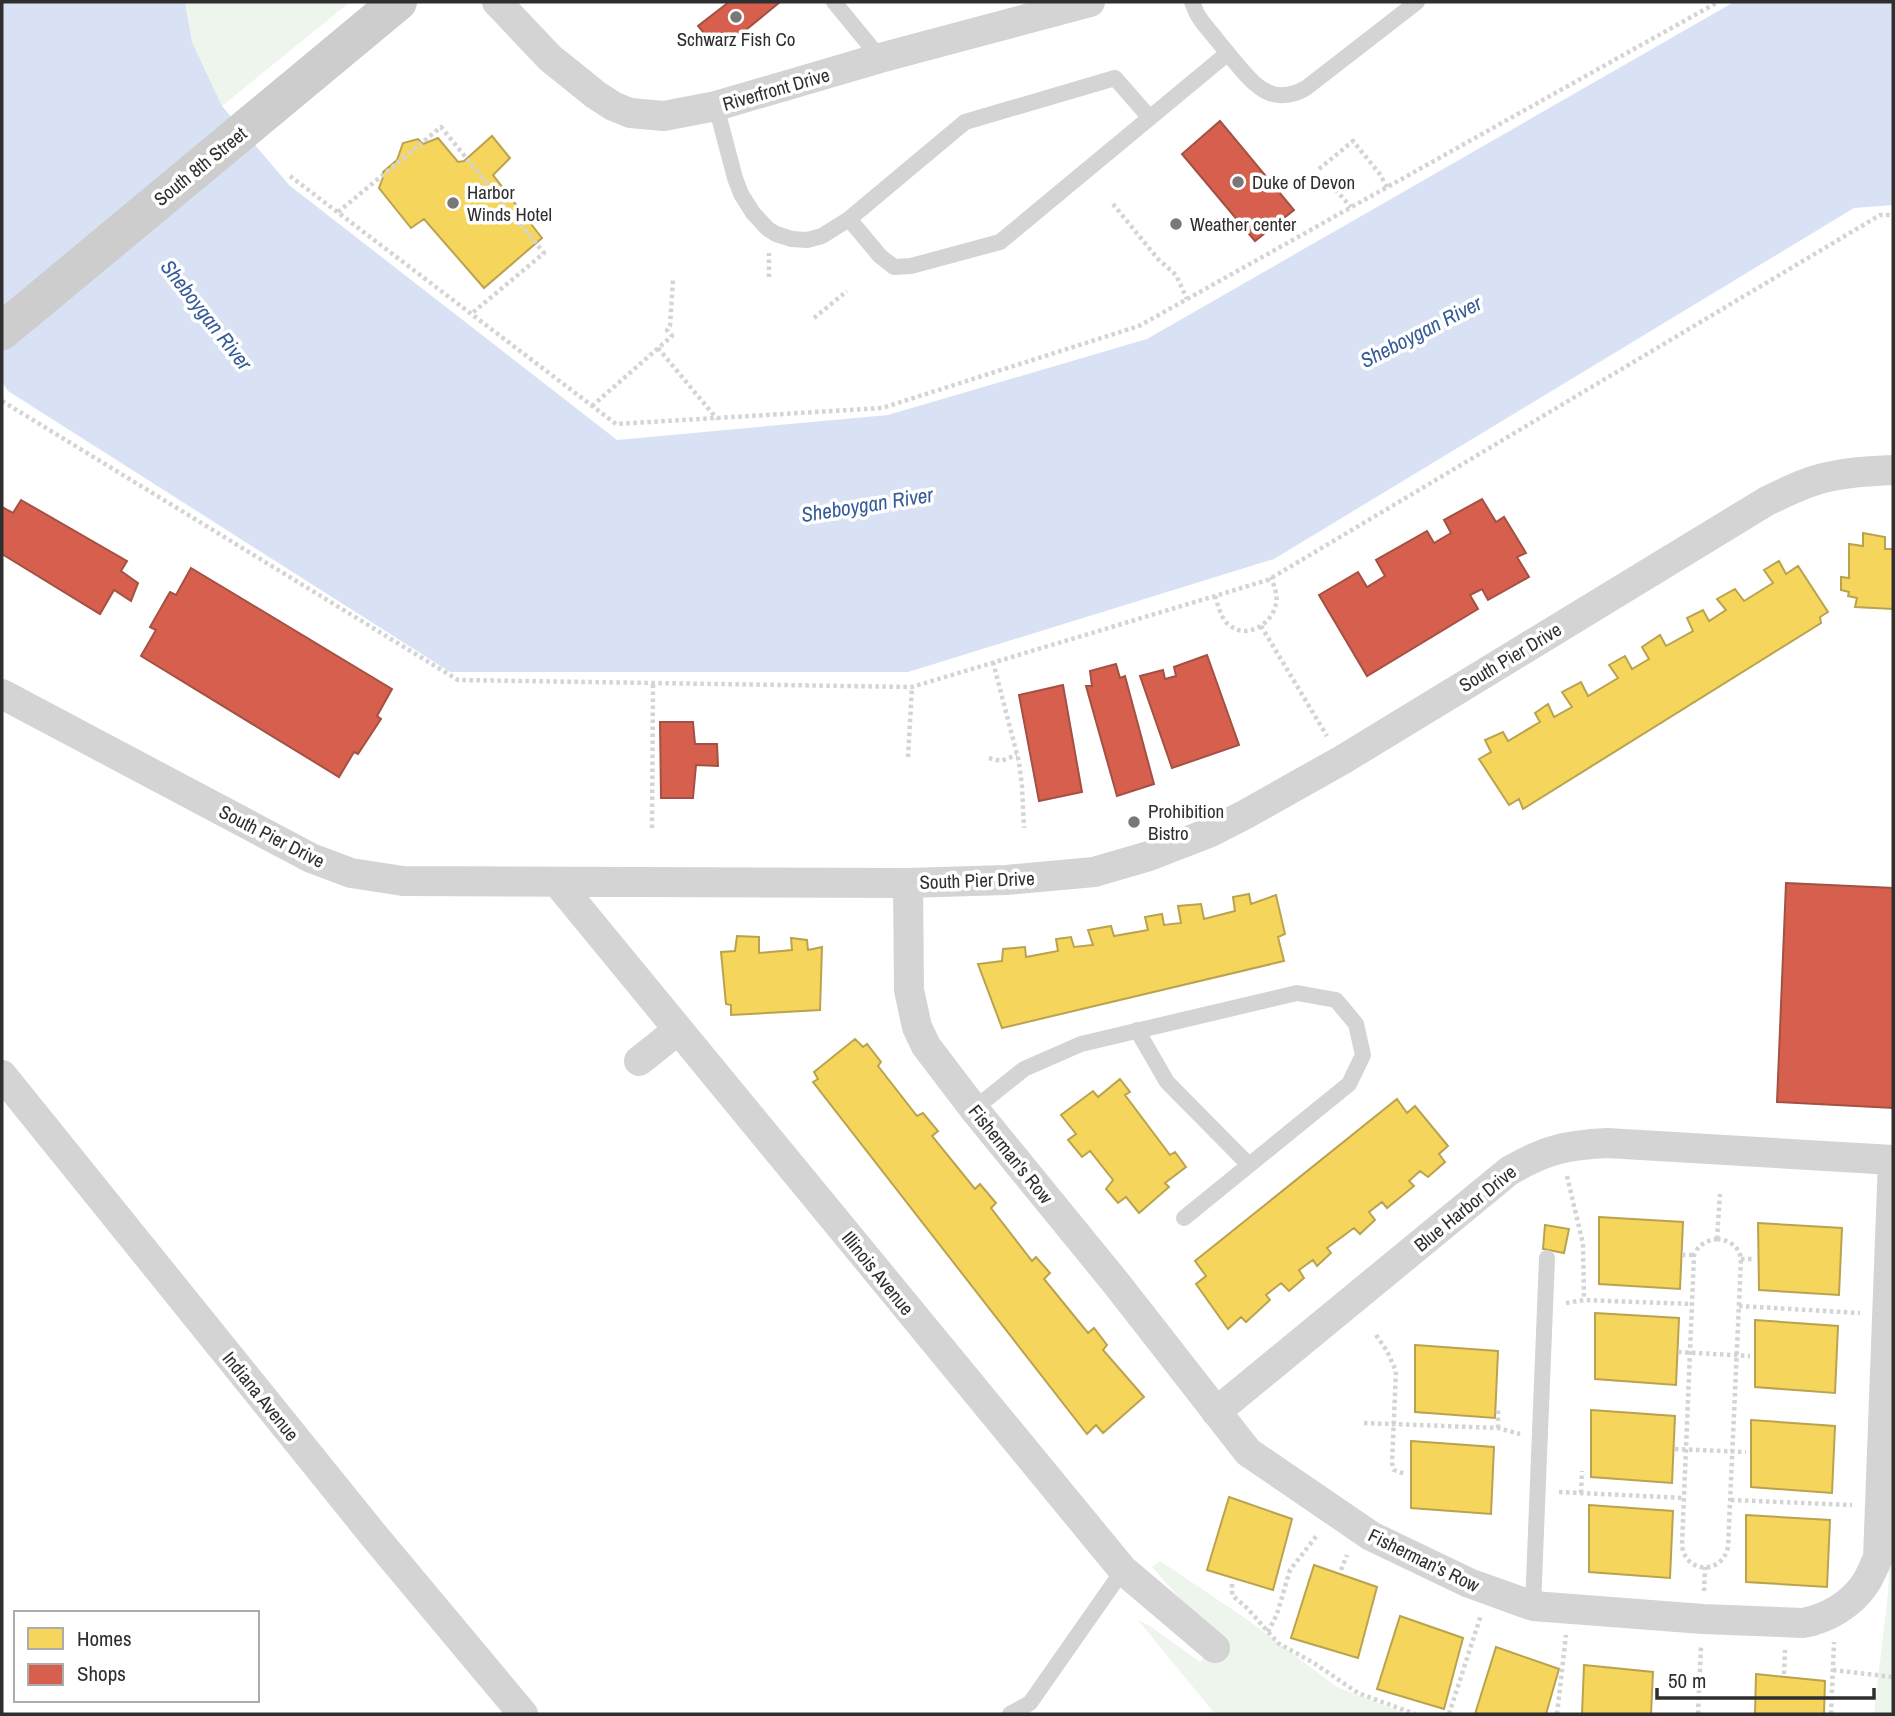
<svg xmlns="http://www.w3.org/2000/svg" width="1895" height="1716" viewBox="0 0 1895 1716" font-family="'Archivo Narrow',sans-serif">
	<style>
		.green { fill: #eef5ec }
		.water { fill: #d8e2f4 }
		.homes { fill: #f6d55c; stroke: #baa34e; stroke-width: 2 }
		.shops { fill: #d6604d; stroke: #a45144; stroke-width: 2 }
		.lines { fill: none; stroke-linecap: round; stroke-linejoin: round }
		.path { stroke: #d4d4d4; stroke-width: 4.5; stroke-dasharray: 3.5 3.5; stroke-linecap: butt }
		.lane { stroke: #d4d4d4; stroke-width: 16 }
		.street { stroke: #d4d4d4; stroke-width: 30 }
		.secondary { stroke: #cdcdcd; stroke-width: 38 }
		.poi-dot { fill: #787878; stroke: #fff; stroke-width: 2.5 }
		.labels { text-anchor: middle; stroke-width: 7; stroke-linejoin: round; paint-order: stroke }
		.poi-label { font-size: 19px; fill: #2f2f2f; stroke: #fff; text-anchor: start }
		.street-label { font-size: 19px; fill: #2f2f2f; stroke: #fff }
		.water-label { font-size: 21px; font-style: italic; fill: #365c98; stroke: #fff }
	</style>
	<rect width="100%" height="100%" fill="#fff"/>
	<path class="green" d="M185 2H350L222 106 192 42Z
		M1893 1484V1714H1874L1888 1593Z
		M1160 1561 1245 1618 1337 1687 1407 1714H1215L1138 1620 1150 1626 1200 1662 1220 1638 1189 1609 1152 1567Z"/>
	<path class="water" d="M2 2H185L192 42 222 106 289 185 617 440 888 415 1147 339 1734 2H1893V205L1854 208 1274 559 908 672H450L8 391 2 382Z"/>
	<path class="homes" d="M492 136 510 158 493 175 542 238 484 288 424 219 411 228 379 188 383 177V172L397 160 403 143 418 139 423 144 438 138 458 162 464 161Z
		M1863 533 1885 537V549H1893V609L1855 607 1857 598 1848 596 1849 592 1841 590V577L1849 578V544L1863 546Z
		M1779 561 1786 574 1798 566 1828 612 1820 617 1821 623 1523 809 1519 799 1509 805 1479 759 1491 752 1485 740 1503 732 1508 741 1540 722 1535 713 1548 704 1554 717 1572 707 1562 692 1581 682 1588 696 1618 678 1609 665 1625 656 1632 669 1649 659 1642 647 1660 635 1666 646 1693 631 1687 618 1703 610 1709 621 1726 610 1717 599 1735 589 1744 601 1773 583 1764 570Z
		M1249 894 1251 904 1276 895 1285 934 1278 937 1284 961 1002 1028 978 964 1002 961 1003 949 1025 947 1026 957 1058 951 1056 939 1071 937 1074 947 1093 945 1088 930 1111 926 1114 936 1148 930 1145 917 1162 914 1164 925 1181 923 1178 906 1201 904 1204 919 1235 911 1233 897Z
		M737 936 759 937V953L792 950 791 938 807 940 808 950 822 947 820 1010 731 1015V1005L726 1004 721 952 735 951Z
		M855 1039 863 1047 867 1044 881 1062 878 1066 917 1116 923 1113 938 1131 932 1136 975 1189 980 1184 996 1203 991 1208 1032 1261 1036 1257 1050 1273 1044 1279 1088 1333 1094 1328 1107 1345 1103 1350 1144 1397 1103 1433 1096 1425 1087 1434 813 1082 818 1079 814 1072Z
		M1120 1079 1130 1092 1125 1095 1170 1155 1175 1152 1186 1167 1165 1183 1169 1187 1139 1213 1126 1197 1118 1203 1106 1189 1113 1180 1090 1151 1082 1157 1068 1140 1076 1134 1061 1115 1093 1091 1098 1097Z
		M1397 1099 1407 1113 1415 1106 1448 1146 1439 1154 1445 1162 1428 1177 1420 1171 1409 1181 1414 1186 1387 1208 1382 1202 1369 1212 1375 1220 1360 1234 1354 1228 1327 1248 1331 1253 1317 1266 1313 1260 1299 1270 1304 1278 1289 1291 1281 1283 1266 1295 1270 1300 1246 1322 1241 1317 1228 1329 1196 1284 1206 1276 1195 1261Z
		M1599 1217 1683 1222 1680 1289 1599 1284Z
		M1758 1223 1842 1228 1839 1295 1759 1290Z
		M1545 1225 1569 1229 1564 1253 1543 1249Z
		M1595 1313 1679 1318 1676 1385 1595 1379Z
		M1755 1320 1838 1326 1835 1393 1755 1387Z
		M1415 1345 1498 1351 1495 1418 1415 1412Z
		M1591 1410 1675 1416 1672 1483 1591 1477Z
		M1751 1420 1835 1426 1832 1493 1751 1487Z
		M1411 1441 1494 1447 1491 1514 1411 1508Z
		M1229 1497 1292 1519 1273 1590 1207 1570Z
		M1589 1505 1673 1511 1670 1578 1589 1572Z
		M1746 1515 1830 1520 1827 1587 1746 1582Z
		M1314 1565 1377 1587 1358 1658 1291 1638Z
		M1400 1616 1463 1638 1444 1709 1377 1689Z
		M1496 1647 1559 1669 1546 1714H1475Z
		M1584 1665 1653 1672 1651 1714H1582Z
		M1756 1674 1825 1681 1824 1714H1755Z"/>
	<path class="shops" d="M729 2H780L725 47 714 45 698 26Z
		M1220 121 1294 210 1255 241 1182 154Z
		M1482 499 1496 522 1504 517 1526 553 1517 557 1529 577 1488 600 1482 589 1470 595 1478 609 1367 676 1319 595 1358 572 1367 587 1385 576 1376 560 1427 531 1434 543 1451 533 1444 520Z
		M21 500 127 561 121 571 138 583 131 601 114 590 100 614 2 554V507L13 513Z
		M191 568 392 689 377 716 381 719 358 754 354 752 339 777 141 656 156 630 150 627 170 592 176 595Z
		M1207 655 1239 745 1172 768 1140 676 1163 670 1165 679 1176 676 1174 667Z
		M1116 664 1120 678 1125 676 1154 784 1117 796 1086 686H1092L1090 671Z
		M1063 685 1082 792 1039 801 1019 695Z
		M660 722H693L695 744H717L718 766 696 765 693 798H661Z
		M1786 883 1893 888V1108L1777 1102Z"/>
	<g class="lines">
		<path class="path" d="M1319 169 1353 141 1379 173 1387 187
			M290 176 616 424 882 408 1139 326 1718 2
			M1326 179 1351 207
			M1113 204 1158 259 1176 275 1187 299
			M338 212 441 127 544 253 471 314
			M769 277V253
			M814 318 847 291
			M658 348 717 419
			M2 401 458 680 912 687 1268 580 1880 215H1893
			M592 406 672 336 667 330 670 326 673 280
			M1215 596C1218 605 1221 619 1229 625 1247 640 1272 624 1276 604 1278 595 1274 586 1271 577
			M1261 626 1327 736
			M993 662 1019 762 1022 786 1024 828
			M908 757 912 687
			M989 758 1001 761 1017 755
			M652 828 653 683
			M1567 1176 1583 1244 1584 1300
			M1717 1239C1729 1240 1739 1246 1741 1259L1728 1547C1722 1575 1685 1574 1682 1545L1694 1255C1698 1245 1707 1240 1717 1239Z
			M1717 1239 1720 1194
			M1682 1255H1694
			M1741 1259H1754
			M1566 1303 1584 1300 1692 1304
			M1739 1306 1860 1313
			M1376 1335 1387 1351 1396 1371 1392 1463 1394 1470 1405 1474
			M1678 1352 1750 1356
			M1364 1423 1498 1428 1520 1434
			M1498 1428V1409
			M1675 1449 1746 1452
			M1559 1492 1684 1498
			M1581 1493 1582 1471
			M1731 1500 1852 1505
			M1341 1570 1347 1555
			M1232 1584V1595L1247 1608 1278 1643 1314 1663 1358 1693 1415 1714
			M1704 1591 1705 1567
			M1268 1632 1277 1614 1290 1570 1318 1534
			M1833 1670 1893 1677
			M1784 1674 1785 1650
			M1449 1714 1481 1615
			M1557 1714 1566 1635
			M1698 1714 1701 1646
			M1831 1714 1834 1642"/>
		<path class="lane" d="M834 2 880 58
			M1192 2 1197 14 1203 23C1214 36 1224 49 1235 62 1255 86 1273 107 1306 88L1417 2
			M716 106 735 178 741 194 753 213 768 229 776 234 792 239 807 240 822 236 849 219 965 122 1115 78 1150 118
			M849 219 880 256 894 267 911 266 1000 242 1228 53
			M1137 1030 1167 1082 1249 1165
			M974 1109 1024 1069 1081 1044 1297 993 1336 1000 1356 1024 1363 1055 1349 1084 1184 1218
			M1533 1606 1547 1258
			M1010 1714 1030 1703 1123 1570"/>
		<path class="street" d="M497 2 550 58 596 95 613 106 630 113 664 116 716 106 880 58 1090 2
			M2 694 311 858 351 873 403 881 908 883 1006 880 1094 872 1149 856 1211 832 1246 814 1342 760 1767 501C1786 492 1807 481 1828 477 1849 472 1871 471 1893 470
			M557 882 1123 1570 1215 1648
			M908 883 909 990 917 1027 926 1046 974 1109 1116 1283 1248 1452 1371 1536 1469 1583 1533 1606 1703 1619 1803 1623C1826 1619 1851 1605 1865 1584 1870 1577 1874 1566 1878 1558L1893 1160
			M639 1061 678 1030
			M2 1075 375 1537 523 1714
			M1216 1412 1509 1171C1545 1150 1566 1145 1607 1143L1893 1160"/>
		<path class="secondary" d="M2 331 398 2"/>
	</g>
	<g class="poi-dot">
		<circle cx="736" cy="17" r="7"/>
		<circle cx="1238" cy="182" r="7"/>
		<circle cx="453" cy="203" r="7"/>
		<circle cx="1176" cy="224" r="7"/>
		<circle cx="1134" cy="822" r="7"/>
	</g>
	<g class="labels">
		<g class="poi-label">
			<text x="736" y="46" text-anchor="middle">Schwarz Fish Co</text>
			<text x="1252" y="189">Duke of Devon</text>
			<text x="467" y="199">Harbor<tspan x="467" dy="22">Winds Hotel</tspan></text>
			<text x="1190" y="231">Weather center</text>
			<text x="1148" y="818">Prohibition<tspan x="1148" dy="22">Bistro</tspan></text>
		</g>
		<g class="street-label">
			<text transform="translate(776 89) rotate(-16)" y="7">Riverfront Drive</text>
			<text transform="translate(200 166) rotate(-39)" y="7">South 8th Street</text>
			<text transform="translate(1510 657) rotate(-31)" y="7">South Pier Drive</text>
			<text transform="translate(272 836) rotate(27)" y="7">South Pier Drive</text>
			<text transform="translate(977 880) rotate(-2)" y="7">South Pier Drive</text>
			<text transform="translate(1011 1154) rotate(51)" y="7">Fisherman's Row</text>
			<text transform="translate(1465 1208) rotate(-39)" y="7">Blue Harbor Drive</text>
			<text transform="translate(878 1273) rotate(51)" y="7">Illinois Avenue</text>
			<text transform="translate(261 1396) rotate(51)" y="7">Indiana Avenue</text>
			<text transform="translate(1424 1560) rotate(26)" y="7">Fisherman's Row</text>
		</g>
		<g class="water-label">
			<text transform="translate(206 315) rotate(52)" y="7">Sheboygan River</text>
			<text transform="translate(1421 332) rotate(-27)" y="7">Sheboygan River</text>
			<text transform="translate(867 505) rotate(-9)" y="7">Sheboygan River</text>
		</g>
	</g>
	<rect width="1895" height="1716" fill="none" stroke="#2f2f2f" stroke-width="7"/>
	<rect x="14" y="1611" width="245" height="91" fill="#ffffff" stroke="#acacac" stroke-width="2"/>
	<rect x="28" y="1628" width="35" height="21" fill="#f6d55c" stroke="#acacac" stroke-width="2"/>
	<text x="77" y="1646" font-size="21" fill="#2f2f2f">Homes</text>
	<rect x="28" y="1664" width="35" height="21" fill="#d6604d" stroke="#acacac" stroke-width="2"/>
	<text x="77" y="1681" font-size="21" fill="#2f2f2f">Shops</text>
	<path d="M1657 1688v10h217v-10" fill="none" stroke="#2f2f2f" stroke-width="3.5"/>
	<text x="1668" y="1688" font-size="21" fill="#2f2f2f" stroke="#ffffff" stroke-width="5" paint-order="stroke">50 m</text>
</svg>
